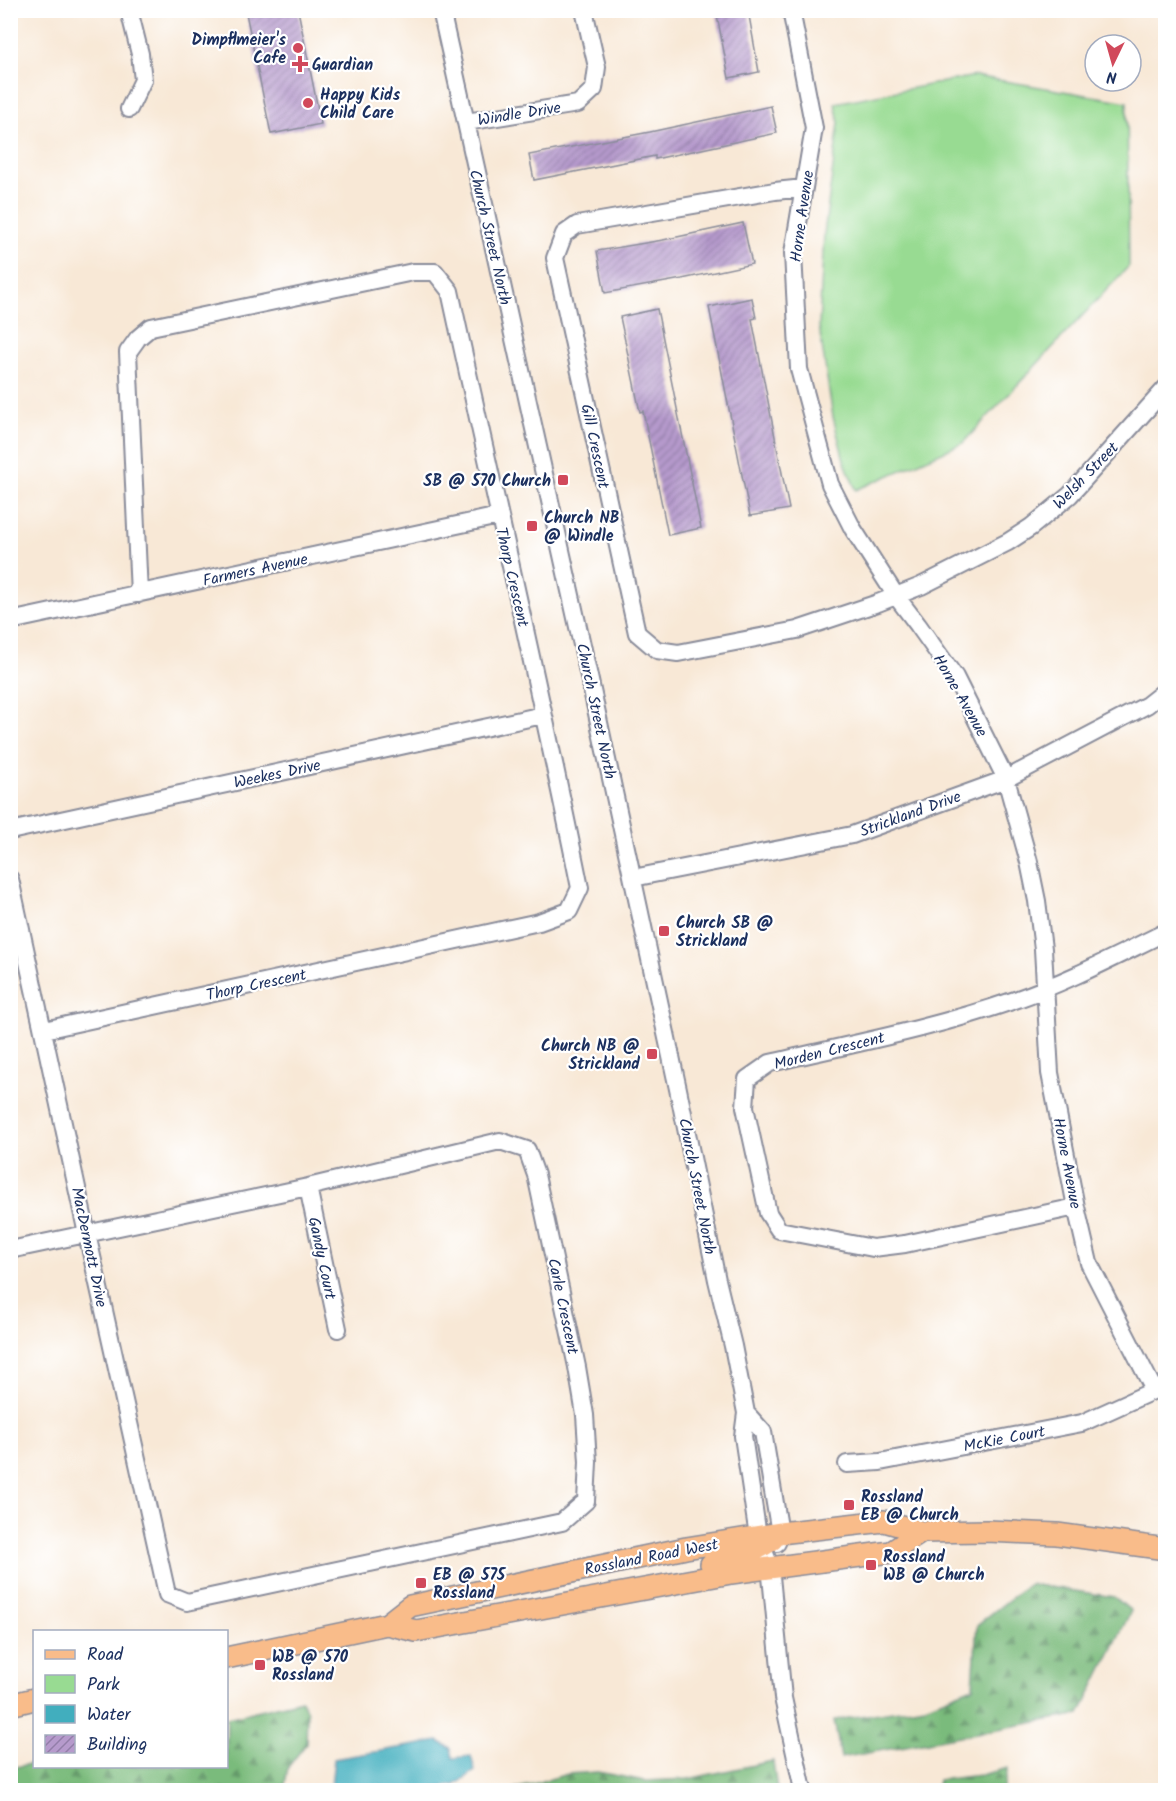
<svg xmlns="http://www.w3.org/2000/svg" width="1176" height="1801" viewBox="0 0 1176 1801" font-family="Kalam,sans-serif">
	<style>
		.forest { fill: url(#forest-firs); stroke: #4a756d; stroke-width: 1.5 }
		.park { fill: #98db92; stroke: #5a8578; stroke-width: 1.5 }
		.water { fill: #41aebe; stroke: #2e6e8e; stroke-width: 1.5 }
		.building { fill: url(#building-hatch) }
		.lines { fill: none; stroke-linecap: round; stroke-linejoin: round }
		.minor-casing { stroke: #8a8c9a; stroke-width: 20 }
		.major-casing { stroke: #8a8c9a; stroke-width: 24 }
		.minor { stroke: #fff; stroke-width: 16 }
		.major { stroke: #f9bc8a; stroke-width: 21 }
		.poi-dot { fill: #d1495b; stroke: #fff; stroke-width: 2 }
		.labels { text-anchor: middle; stroke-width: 4.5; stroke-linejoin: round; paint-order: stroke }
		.poi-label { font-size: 16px; font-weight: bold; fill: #1b2f5e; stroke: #fff; text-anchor: start }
		.street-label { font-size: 16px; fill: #1b2f5e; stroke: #fff }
	</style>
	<defs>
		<pattern id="forest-firs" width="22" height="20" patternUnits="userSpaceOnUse" patternTransform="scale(1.5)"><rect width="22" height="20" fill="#7abb7c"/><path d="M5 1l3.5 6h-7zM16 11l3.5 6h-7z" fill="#639869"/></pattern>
		<pattern id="building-hatch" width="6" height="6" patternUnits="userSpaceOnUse" patternTransform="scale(1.5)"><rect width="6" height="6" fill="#b69acc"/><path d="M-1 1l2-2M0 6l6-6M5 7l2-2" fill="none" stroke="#937ea9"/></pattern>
	</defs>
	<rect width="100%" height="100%" fill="#fff"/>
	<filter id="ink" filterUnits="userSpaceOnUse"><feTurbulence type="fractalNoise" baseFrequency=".0167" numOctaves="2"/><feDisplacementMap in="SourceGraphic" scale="12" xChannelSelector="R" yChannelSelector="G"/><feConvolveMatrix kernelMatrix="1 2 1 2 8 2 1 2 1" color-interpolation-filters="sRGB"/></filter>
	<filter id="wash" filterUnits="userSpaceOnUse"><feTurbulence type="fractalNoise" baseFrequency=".008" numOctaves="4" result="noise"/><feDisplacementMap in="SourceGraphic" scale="24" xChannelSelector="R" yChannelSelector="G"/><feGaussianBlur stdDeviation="1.35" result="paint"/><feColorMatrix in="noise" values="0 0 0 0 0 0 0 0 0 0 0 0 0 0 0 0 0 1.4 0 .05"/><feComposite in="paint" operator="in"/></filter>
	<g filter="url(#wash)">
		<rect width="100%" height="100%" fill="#f8e8d6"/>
		<path class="forest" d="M1029 1584 1114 1597 1131 1611 1080 1714 841 1758 834 1720 925 1706 973 1687 977 1625Z
			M302 1700 307 1712 306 1744 288 1767 284 1790H11V1768L34 1763V1766H226L227 1718Z
			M773 1761 777 1790H511L568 1774 598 1772 645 1781 688 1779Z
			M1008 1768 1003 1790H936L938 1780 981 1775Z"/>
		<path class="park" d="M975 76 1127 102 1129 266 963 443 856 490 844 460 833 417 819 326 824 234 839 123 835 103Z"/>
		<path class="water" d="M438 1741 451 1748 453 1758 471 1756 475 1771 455 1785 424 1790H333L331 1786 334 1759Z"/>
		<g id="blocks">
			<path class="building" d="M258 10H298L321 124 271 134 246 13Z
				M716 10H748L759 72 729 78Z
				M771 106 777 133 655 159V156L534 180 529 155 650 132Z
				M743 223 752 264 682 279 605 293 597 251 663 240Z
				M752 298 756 318 752 319 789 509 750 516 709 307Z
				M657 309 701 528 668 535 643 411 640 412 620 317Z"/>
		</g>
	</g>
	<g filter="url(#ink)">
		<use href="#blocks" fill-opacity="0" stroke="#8a8c9a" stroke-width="1.5"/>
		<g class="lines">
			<defs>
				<path id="minor" d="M129 10 140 54 143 80 129 109
					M441 10 590 681 678 1089 717 1280 733 1346 746 1413 743 1436 758 1536 770 1566 783 1698 803 1790
					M791 10 814 128 793 253 799 369 830 484 853 529 896 596 918 625 955 677 1006 779 1029 862 1037 901 1043 949 1050 1073 1076 1207 1089 1263 1154 1390
					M466 122 578 104 594 89 597 67 584 10
					M804 188 775 191 577 225 564 234 555 258 637 633 657 650 678 653 797 630 878 603 921 586 1008 542 1031 527 1070 495 1166 388
					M10 621 499 516
					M10 831 543 715
					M633 878 852 835 1006 779 1147 705 1166 690
					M10 879 87 1234 167 1594 187 1602 562 1522 586 1501 588 1462 585 1415 577 1367 536 1175 527 1150 500 1141 308 1187 10 1250
					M44 1030 539 922 569 911 580 888C540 688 493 490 450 291L435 272H413L151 327 138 338 128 352 139 594
					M308 1187 338 1329
					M1076 1207 905 1244 873 1248 779 1230 768 1213 745 1107 747 1079 770 1063C852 1044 935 1028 1015 1000 1067 982 1116 956 1166 932
					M746 1413 763 1432 780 1533 777 1543
					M847 1464 880 1462 1082 1423 1166 1385"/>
				<path id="major" d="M711 1564C733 1559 755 1553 773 1539
					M387 1624 416 1631 731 1573 891 1552 922 1532
					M226 1658 387 1624 410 1606 686 1548 780 1533 884 1521 922 1532 987 1531 1057 1534 1166 1549
					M10 1705 34 1699"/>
			</defs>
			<use href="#minor" class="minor-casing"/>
			<use href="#major" class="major-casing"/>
			<use href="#minor" class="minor"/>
			<use href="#major" class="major"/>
		</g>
	</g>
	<g class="poi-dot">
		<circle cx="298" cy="48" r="6"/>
		<path d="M297 55h6v6h6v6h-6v6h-6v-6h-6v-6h6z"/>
		<circle cx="308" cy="103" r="6"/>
		<rect x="557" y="474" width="12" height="12" rx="3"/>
		<rect x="526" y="520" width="12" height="12" rx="3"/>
		<rect x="658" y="925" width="12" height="12" rx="3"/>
		<rect x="646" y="1048" width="12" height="12" rx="3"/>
		<rect x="843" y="1499" width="12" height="12" rx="3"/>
		<rect x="865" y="1559" width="12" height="12" rx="3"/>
		<rect x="415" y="1577" width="12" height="12" rx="3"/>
		<rect x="254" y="1659" width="12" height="12" rx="3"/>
	</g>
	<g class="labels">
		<g class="poi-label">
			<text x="286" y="45" text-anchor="end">Dimpflmeier's<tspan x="286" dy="18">Cafe</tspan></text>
			<text x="312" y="70">Guardian</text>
			<text x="320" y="100">Happy Kids<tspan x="320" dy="18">Child Care</tspan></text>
			<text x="551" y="486" text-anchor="end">SB @ 570 Church</text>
			<text x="544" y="523">Church NB<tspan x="544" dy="18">@ Windle</tspan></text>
			<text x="676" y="928">Church SB @<tspan x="676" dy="18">Strickland</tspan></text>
			<text x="640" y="1051" text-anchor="end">Church NB @<tspan x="640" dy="18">Strickland</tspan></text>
			<text x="861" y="1502">Rossland<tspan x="861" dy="18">EB @ Church</tspan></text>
			<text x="883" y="1562">Rossland<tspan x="883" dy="18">WB @ Church</tspan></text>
			<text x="433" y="1580">EB @ 575<tspan x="433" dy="18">Rossland</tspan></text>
			<text x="272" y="1662">WB @ 570<tspan x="272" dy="18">Rossland</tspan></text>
		</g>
		<g class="street-label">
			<text transform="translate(519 113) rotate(-9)" y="6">Windle Drive</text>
			<text transform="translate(801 216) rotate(-82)" y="6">Horne Avenue</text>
			<text transform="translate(491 237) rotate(77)" y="6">Church Street North</text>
			<text transform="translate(596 446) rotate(78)" y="6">Gill Crescent</text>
			<text transform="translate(1085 475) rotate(-46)" y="6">Welsh Street</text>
			<text transform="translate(255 569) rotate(-12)" y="6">Farmers Avenue</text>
			<text transform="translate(513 577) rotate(77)" y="6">Thorp Crescent</text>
			<text transform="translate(961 695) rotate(60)" y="6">Horne Avenue</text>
			<text transform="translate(597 711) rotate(78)" y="6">Church Street North</text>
			<text transform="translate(277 773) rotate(-12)" y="6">Weekes Drive</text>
			<text transform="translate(910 813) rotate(-20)" y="6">Strickland Drive</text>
			<text transform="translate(256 984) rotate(-12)" y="6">Thorp Crescent</text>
			<text transform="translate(829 1050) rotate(-14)" y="6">Morden Crescent</text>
			<text transform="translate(1068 1163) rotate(79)" y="6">Horne Avenue</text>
			<text transform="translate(698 1186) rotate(79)" y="6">Church Street North</text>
			<text transform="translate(90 1247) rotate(78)" y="6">MacDermott Drive</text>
			<text transform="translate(323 1258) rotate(78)" y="6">Gandy Court</text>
			<text transform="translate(564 1306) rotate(78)" y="6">Carle Crescent</text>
			<text transform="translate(1004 1438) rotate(-11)" y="6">McKie Court</text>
			<text transform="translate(651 1556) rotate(-11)" y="6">Rossland Road West</text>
		</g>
	</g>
	<rect width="1176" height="1801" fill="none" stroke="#fff" stroke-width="36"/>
	<rect x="33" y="1630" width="195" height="138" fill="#ffffff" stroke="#a4acbf" stroke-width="1.5"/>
	<rect x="45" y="1650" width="30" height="9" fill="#f9bc8a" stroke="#a4acbf" stroke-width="1.5"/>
	<text x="87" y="1660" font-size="18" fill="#1b2f5e">Road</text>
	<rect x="45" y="1675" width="30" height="18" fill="#98db92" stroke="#a4acbf" stroke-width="1.5"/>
	<text x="87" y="1690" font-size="18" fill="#1b2f5e">Park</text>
	<rect x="45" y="1705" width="30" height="18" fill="#41aebe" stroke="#a4acbf" stroke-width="1.5"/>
	<text x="87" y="1720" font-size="18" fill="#1b2f5e">Water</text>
	<rect x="45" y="1735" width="30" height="18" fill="url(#building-hatch)" stroke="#a4acbf" stroke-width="1.5"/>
	<text x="87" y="1750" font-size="18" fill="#1b2f5e">Building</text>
	<g transform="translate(1113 63) rotate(185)"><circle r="28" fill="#ffffff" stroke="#a4acbf" stroke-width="1.5"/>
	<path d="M0-4.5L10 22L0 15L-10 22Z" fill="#d1495b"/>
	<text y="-9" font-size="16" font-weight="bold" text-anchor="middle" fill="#1b2f5e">N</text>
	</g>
</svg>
